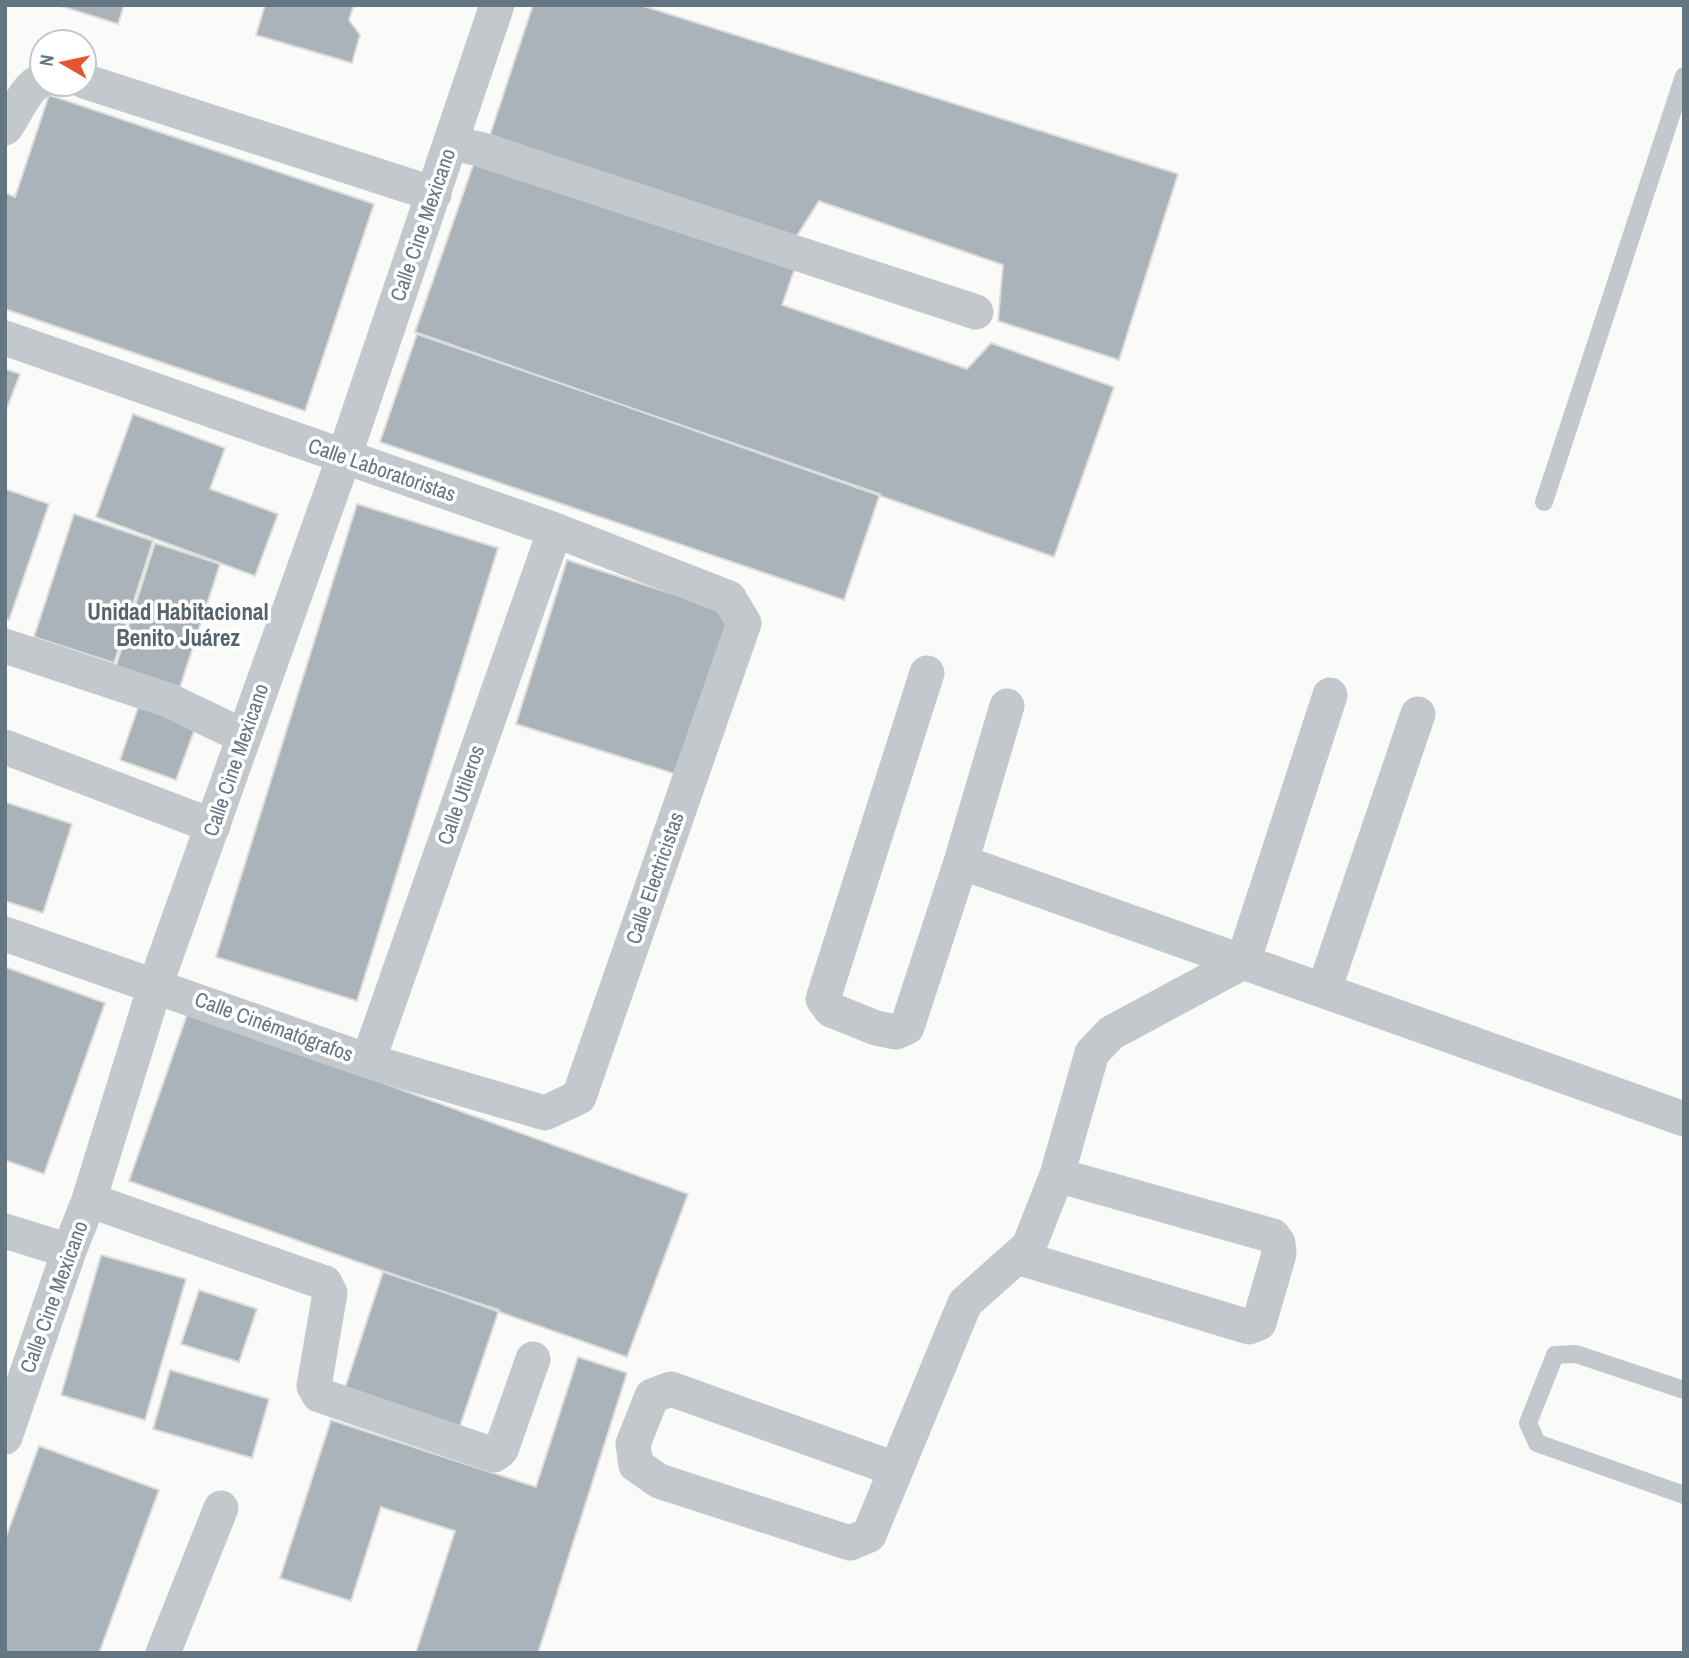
<svg xmlns="http://www.w3.org/2000/svg" width="1689" height="1658" viewBox="0 0 1689 1658" font-family="'Archivo Narrow',sans-serif">
	<style>
		.building { fill: #aab3b9; stroke: #dcdcda; stroke-width: 2 }
		.lines { fill: none; stroke-linecap: round; stroke-linejoin: round }
		.lane { stroke: #c3c8cc; stroke-width: 18 }
		.street { stroke: #c3c8cc; stroke-width: 35 }
		.labels { text-anchor: middle; stroke-width: 7; stroke-linejoin: round; paint-order: stroke }
		.street-label { font-size: 21px; fill: #657683; stroke: #fff }
		.neighbourhood-label { font-size: 23px; font-weight: bold; fill: #57646e; stroke: #fff }
	</style>
	<rect width="100%" height="100%" fill="#fafaf8"/>
	<path class="building" d="M58 5H124L118 24Z
		M265 5H354L349 20 360 35 352 63 256 35Z
		M533 5H640L1178 174 1119 360 998 321 1003 265 819 201 796 237 490 135Z
		M49 95 374 204 305 411 5 309V193L15 197Z
		M476 157 795 268 782 305 967 369 991 343 1114 387 1054 557 415 332Z
		M417 334 880 494 844 600 380 442Z
		M5 369 20 374 5 413Z
		M133 414 225 448 210 489 278 514 255 576 96 517Z
		M5 489 49 504 9 620 5 618Z
		M357 504 498 548 357 1001 216 957Z
		M74 514 153 541 114 663 34 637Z
		M155 543 220 564 179 690 115 669Z
		M567 560 733 613 682 776 516 724Z
		M140 702 197 723 176 780 120 760Z
		M5 802 72 824 43 913 5 901Z
		M5 967 105 1003 44 1174 5 1160Z
		M188 1012 688 1194 627 1357 129 1181Z
		M101 1255 186 1279 145 1420 61 1395Z
		M383 1272 499 1310 459 1429 344 1391Z
		M199 1290 257 1309 239 1362 181 1344Z
		M578 1357 627 1373 538 1653 416 1652 455 1531 381 1507 351 1601 280 1578 331 1420 536 1487Z
		M170 1370 269 1399 252 1458 153 1429Z
		M39 1446 159 1490 99 1653H5V1540Z"/>
	<g class="lines">
		<path class="lane" d="M1544 502 1684 76
			M1684 1390 1576 1354 1555 1355 1528 1423 1537 1443 1684 1495"/>
		<path class="street" d="M84 81 434 194
			M5 128C17 113 24 88 42 80
			M451 143 479 149 976 312
			M5 338 555 530 729 598 744 623 579 1097 545 1113 368 1061 5 934
			M5 646 168 700 243 736
			M927 673 823 999 831 1010 876 1028 896 1032 907 1027 961 862
			M1007 706 961 862 1243 962 1330 695
			M5 747 213 826
			M1324 990 1418 714
			M368 1061 555 530
			M89 1200 325 1283 330 1293 314 1386 319 1395 494 1455 501 1450 533 1359
			M5 1231 69 1251
			M1017 1257 1249 1327 1259 1323 1279 1254 1278 1243 1273 1236 1057 1175
			M5 1437 69 1251 89 1200 155 986 344 457 497 5
			M895 1469 671 1389 652 1396 633 1444 636 1465 659 1481 850 1543 869 1535 965 1303 1029 1246 1057 1175 1092 1053 1111 1033 1243 962 1684 1119
			M163 1653 221 1508"/>
	</g>
	<g class="labels">
		<g class="street-label">
			<text transform="translate(423 225) rotate(-71)" y="7">Calle Cine Mexicano</text>
			<text transform="translate(382 470) rotate(19)" y="7">Calle Laboratoristas</text>
			<text transform="translate(236 760) rotate(-71)" y="7">Calle Cine Mexicano</text>
			<text transform="translate(461 795) rotate(-71)" y="7">Calle Utileros</text>
			<text transform="translate(655 878) rotate(-71)" y="7">Calle Electricistas</text>
			<text transform="translate(274 1027) rotate(20)" y="7">Calle Cinématógrafos</text>
			<text transform="translate(54 1297) rotate(-70)" y="7">Calle Cine Mexicano</text>
		</g>
		<g class="neighbourhood-label">
			<text x="178" y="620">Unidad Habitacional<tspan x="178" dy="26">Benito Juárez</tspan></text>
		</g>
	</g>
	<rect width="1689" height="1658" fill="none" stroke="#657683" stroke-width="14"/>
	<g transform="translate(63 63) rotate(279)"><circle r="33" fill="#ffffff" stroke="#c1c8cd" stroke-width="2"/>
	<path d="M0-5L12 26L0 18L-12 26Z" fill="#e4572e"/>
	<text y="-10" font-size="19" font-weight="bold" text-anchor="middle" fill="#657683">N</text>
	</g>
</svg>
